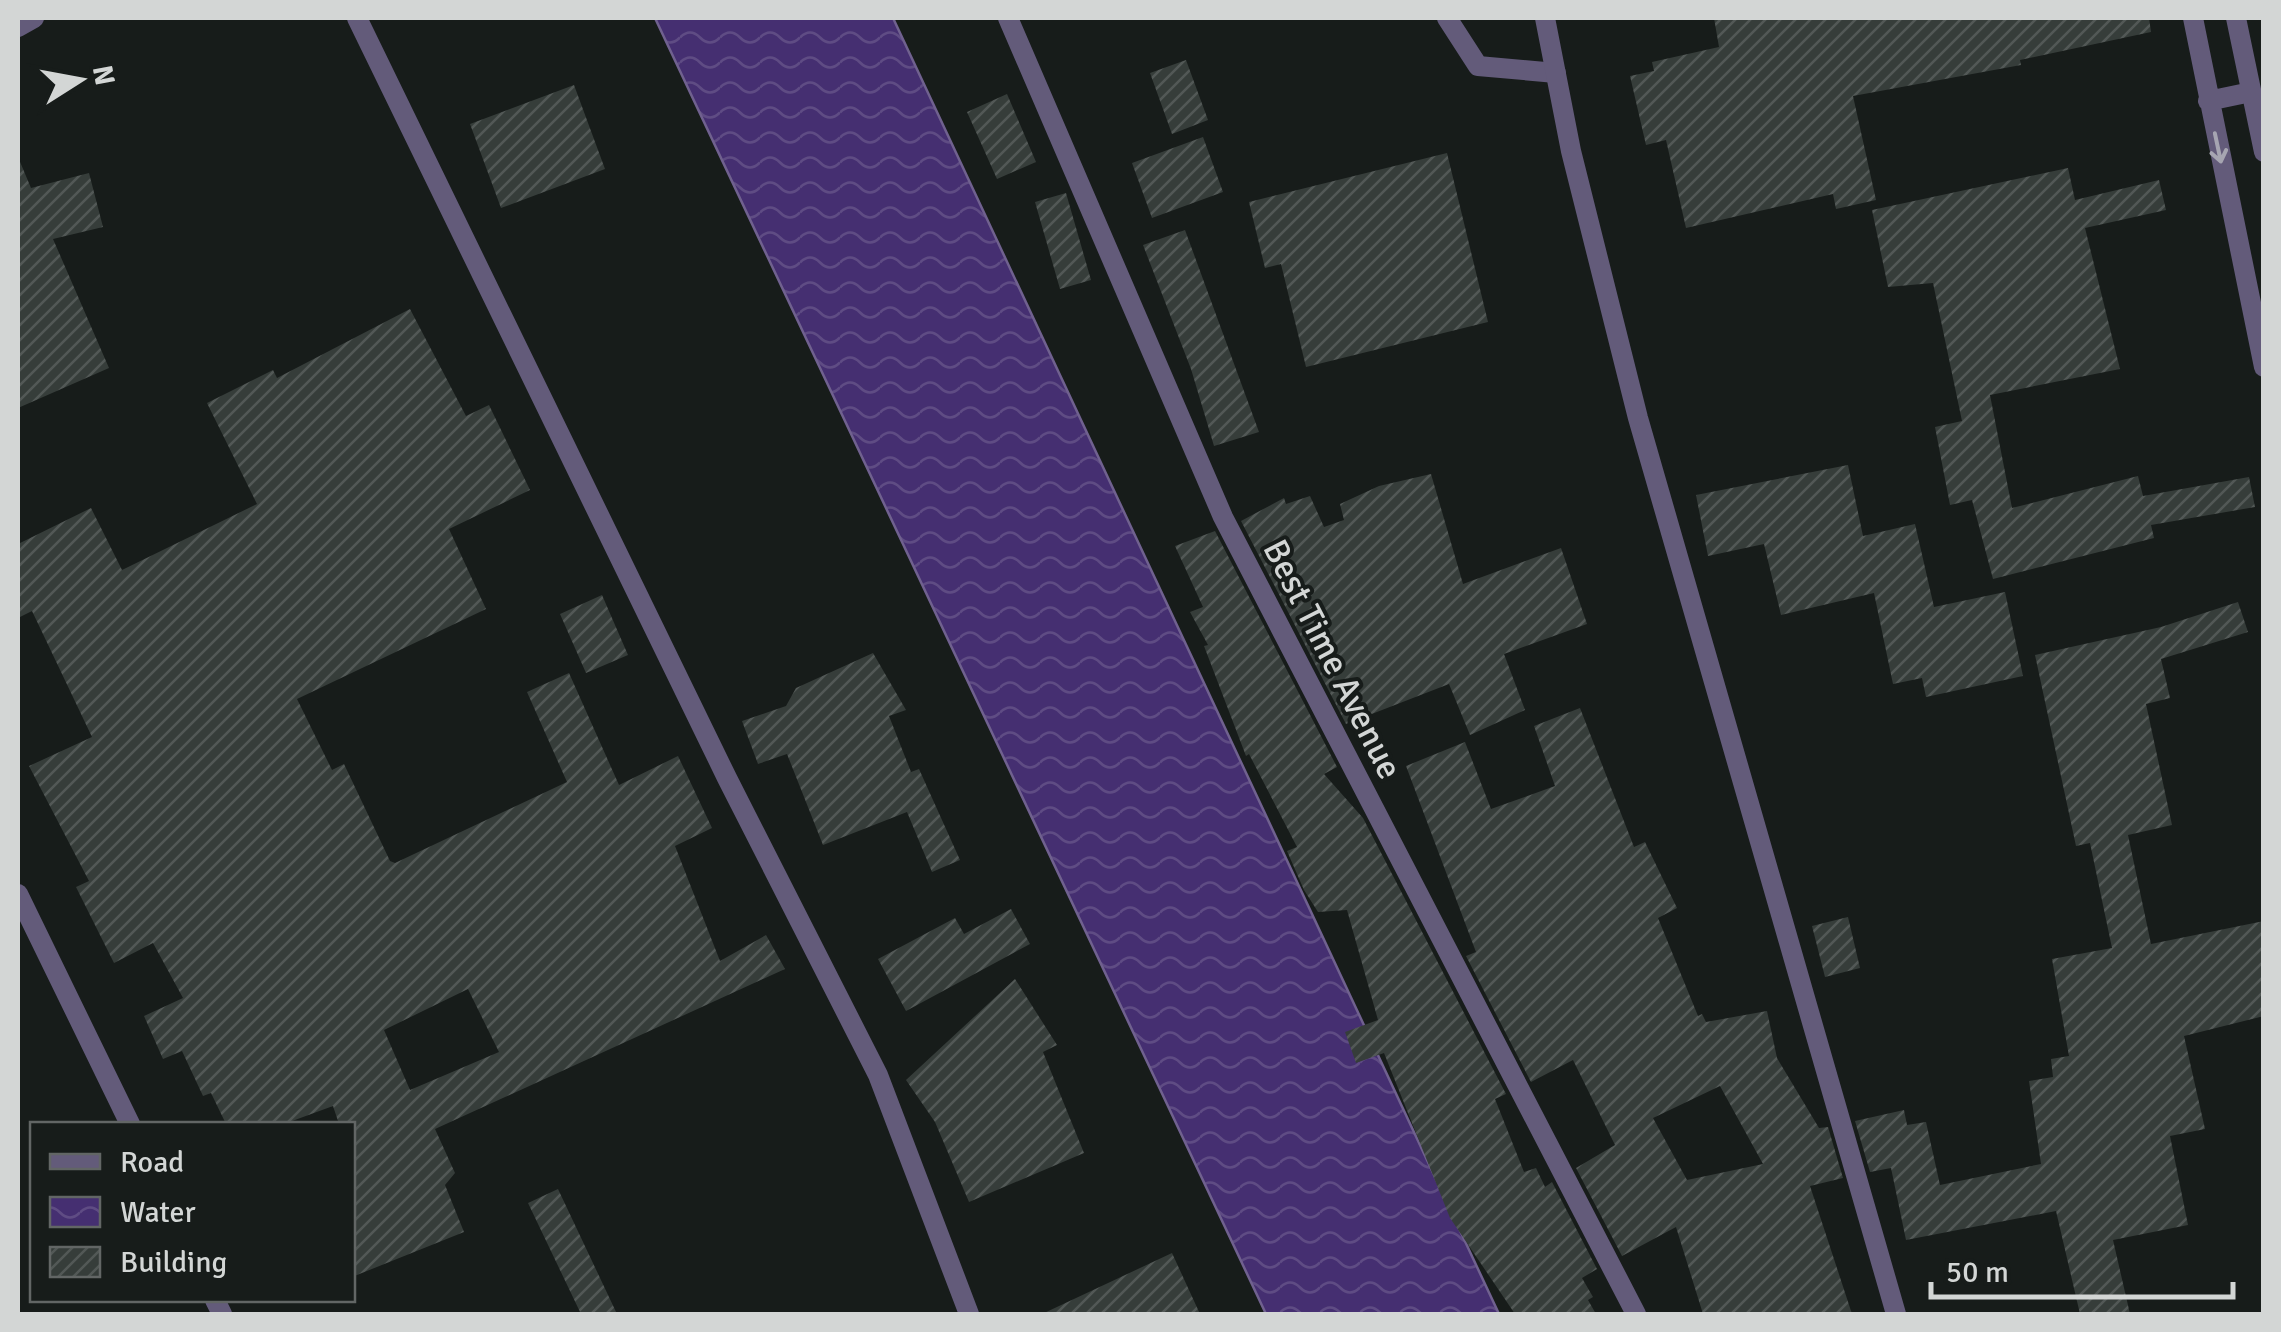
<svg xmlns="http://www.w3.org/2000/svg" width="2281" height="1332" viewBox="0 0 2281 1332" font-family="Signika,sans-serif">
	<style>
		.water { fill: url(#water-waves); stroke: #70618f; stroke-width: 2.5 }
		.building { fill: url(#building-hatch); fill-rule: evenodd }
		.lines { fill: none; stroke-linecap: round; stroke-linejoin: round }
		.lane { stroke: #635b7a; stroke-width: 20 }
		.street { stroke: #635b7a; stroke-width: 20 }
		.oneway { stroke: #a6a5b1 }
		.labels { text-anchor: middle; stroke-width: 8; stroke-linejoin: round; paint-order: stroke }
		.street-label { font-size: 35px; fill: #d3d6d5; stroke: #171c1a }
	</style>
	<defs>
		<pattern id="water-waves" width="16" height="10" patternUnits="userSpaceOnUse" patternTransform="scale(2.5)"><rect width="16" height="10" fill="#452f71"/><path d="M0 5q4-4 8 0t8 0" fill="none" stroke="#5f4c84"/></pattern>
		<pattern id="building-hatch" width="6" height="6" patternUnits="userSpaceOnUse" patternTransform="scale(2.5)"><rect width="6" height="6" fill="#363d3a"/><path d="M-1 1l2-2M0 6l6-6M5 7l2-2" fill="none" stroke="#525856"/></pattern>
	</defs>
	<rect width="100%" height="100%" fill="#171c1a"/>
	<path class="water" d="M655 18H893L1499 1314H1266Z"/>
	<path class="building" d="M1714 18H2149L2151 32 2020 60 2021 65 1853 96 1876 200 1836 209 1833 194 1686 228 1666 140 1646 145 1630 76 1654 71 1652 62 1719 47Z
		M1186 60 1208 120 1172 134 1150 73Z
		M574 85 605 169 501 208 470 124Z
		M1007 94 1036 162 997 179 967 112Z
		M1203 137 1223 192 1152 218 1132 163Z
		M1447 153 1488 322 1306 367 1281 264 1265 268 1249 202Z
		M18 157 31 188 89 173 103 227 53 239 109 368 18 408Z
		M2068 168 2075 200 2159 180 2166 210 2085 228 2120 369 1990 395 2012 508 2138 476 2143 496 2249 477 2255 507 2151 525 2154 538 1993 579 1972 500 1950 505 1935 427 1962 421 1933 283 1888 287 1872 210Z
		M1066 193 1091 280 1060 289 1035 202Z
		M1185 230 1259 432 1214 446 1191 369 1143 245Z
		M410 309 466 416 489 405 530 490 449 529 486 609 297 699 332 770 344 764 390 861 395 863 567 782 527 692 569 673 619 785 678 756 712 828 675 846 720 961 766 935 785 969 435 1129 455 1173 445 1185 464 1232 352 1277V1124H339L333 1106 284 1124H226L211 1093 203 1096 182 1051 163 1059 144 1016 183 998 153 943 114 963 76 887 89 881 29 766 92 737 32 611 18 618V544L91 508 122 570 257 504 207 403 273 370 277 378ZM468 989 499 1052 410 1090 384 1030Z
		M1848 465 1863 536 1915 524 1934 607 2005 592 2023 676 1926 697 1922 678 1893 684 1874 593 1781 615 1764 544 1708 556 1696 495Z
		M1431 474 1463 584 1561 548 1587 624 1504 654 1525 710 1470 735 1449 684 1346 724 1241 521 1284 498 1286 504 1310 496 1324 527 1344 520 1340 504 1379 486Z
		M1215 531 1337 767 1324 774 1363 818 1506 1094 1495 1099 1524 1172 1536 1168 1545 1187 1552 1182 1597 1269 1582 1278 1593 1297 1588 1300 1596 1314H1515L1450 1218 1384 1053 1356 1063 1345 1032 1378 1020 1347 910 1318 912 1304 890 1287 851 1297 847 1249 754 1246 756 1204 646 1208 645 1190 612 1203 607 1175 546Z
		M602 595 628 655 586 673 560 614Z
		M2238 602 2248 632 2161 659 2170 698 2146 704 2172 825 2128 835 2151 944 2264 921V1016L2184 1036 2205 1129 2170 1136 2188 1225 2113 1240 2130 1314H2080L2056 1211 1906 1240 1891 1168 1870 1172 1855 1121 1904 1110 1907 1125 1926 1122 1940 1185 2041 1164 2029 1081 2053 1077 2051 1059 2069 1056 2052 959 2112 948 2090 843 2076 846 2035 655 2161 627Z
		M873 653 906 710 889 716 911 772 919 769 960 860 932 872 907 812 823 845 787 754 758 764 742 721 786 706 796 688Z
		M1580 708 1634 847 1645 842 1677 908 1658 918 1698 1016 1702 1014 1706 1022 1767 1011 1777 1058 1819 1128 1828 1127 1843 1178 1810 1186 1852 1314H1703L1676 1227 1622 1256 1576 1168 1615 1145 1573 1060 1531 1082 1466 956 1476 952 1406 766 1465 742 1491 809 1555 786 1534 726ZM1720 1086 1763 1164 1687 1180 1653 1118Z
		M1011 909 1030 944 906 1011 878 959 955 918 964 934Z
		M1848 917 1860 968 1825 977 1812 926Z
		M1015 979 1057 1045 1043 1052 1084 1153 969 1202 935 1122 906 1080Z
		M558 1189 617 1314H581L528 1203Z
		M1172 1253 1200 1314H1042Z"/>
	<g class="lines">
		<path class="lane" d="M1447 18 1478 66 1556 73"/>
		<path class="street" d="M357 18 727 778 878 1075 969 1314
			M1008 18 1223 517 1636 1314
			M1545 18 1571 151 1638 418 1896 1314
			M2193 18 2264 367
			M2236 18 2264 152
			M18 27 34 18
			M2208 101 2251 92
			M18 894 130 1124
			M215 1300 222 1314"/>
	</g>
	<defs><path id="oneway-shaft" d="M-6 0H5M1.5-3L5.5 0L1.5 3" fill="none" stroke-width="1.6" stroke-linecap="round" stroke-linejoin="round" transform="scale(2.5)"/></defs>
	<use class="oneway" href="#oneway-shaft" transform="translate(2218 148) rotate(78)"/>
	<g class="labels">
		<g class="street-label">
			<text transform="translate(1333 659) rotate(63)" y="12">Best Time Avenue</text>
		</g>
	</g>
	<rect width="2281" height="1332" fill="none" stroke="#d3d6d5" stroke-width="40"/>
	<rect x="30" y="1122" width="325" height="180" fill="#171c1a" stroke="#626665" stroke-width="2.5"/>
	<rect x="50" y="1154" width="50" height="15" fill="#635b7a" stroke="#626665" stroke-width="2.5"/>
	<text x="120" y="1172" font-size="30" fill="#d3d6d5">Road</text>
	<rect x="50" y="1197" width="50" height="30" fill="url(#water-waves)" stroke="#626665" stroke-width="2.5"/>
	<text x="120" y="1222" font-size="30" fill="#d3d6d5">Water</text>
	<rect x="50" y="1247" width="50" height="30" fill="url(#building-hatch)" stroke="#626665" stroke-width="2.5"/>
	<text x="120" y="1272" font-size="30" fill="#d3d6d5">Building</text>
	<g transform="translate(80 80) rotate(79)" stroke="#171c1a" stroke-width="8" paint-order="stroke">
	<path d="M0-8L18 38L0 25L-18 38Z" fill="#d3d6d5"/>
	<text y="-15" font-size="28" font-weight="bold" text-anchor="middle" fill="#d3d6d5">N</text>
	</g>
	<path d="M1931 1282v15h302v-15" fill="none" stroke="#d3d6d5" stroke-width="5"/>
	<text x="1946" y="1282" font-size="30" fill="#d3d6d5" stroke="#171c1a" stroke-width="8" paint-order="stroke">50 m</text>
</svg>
